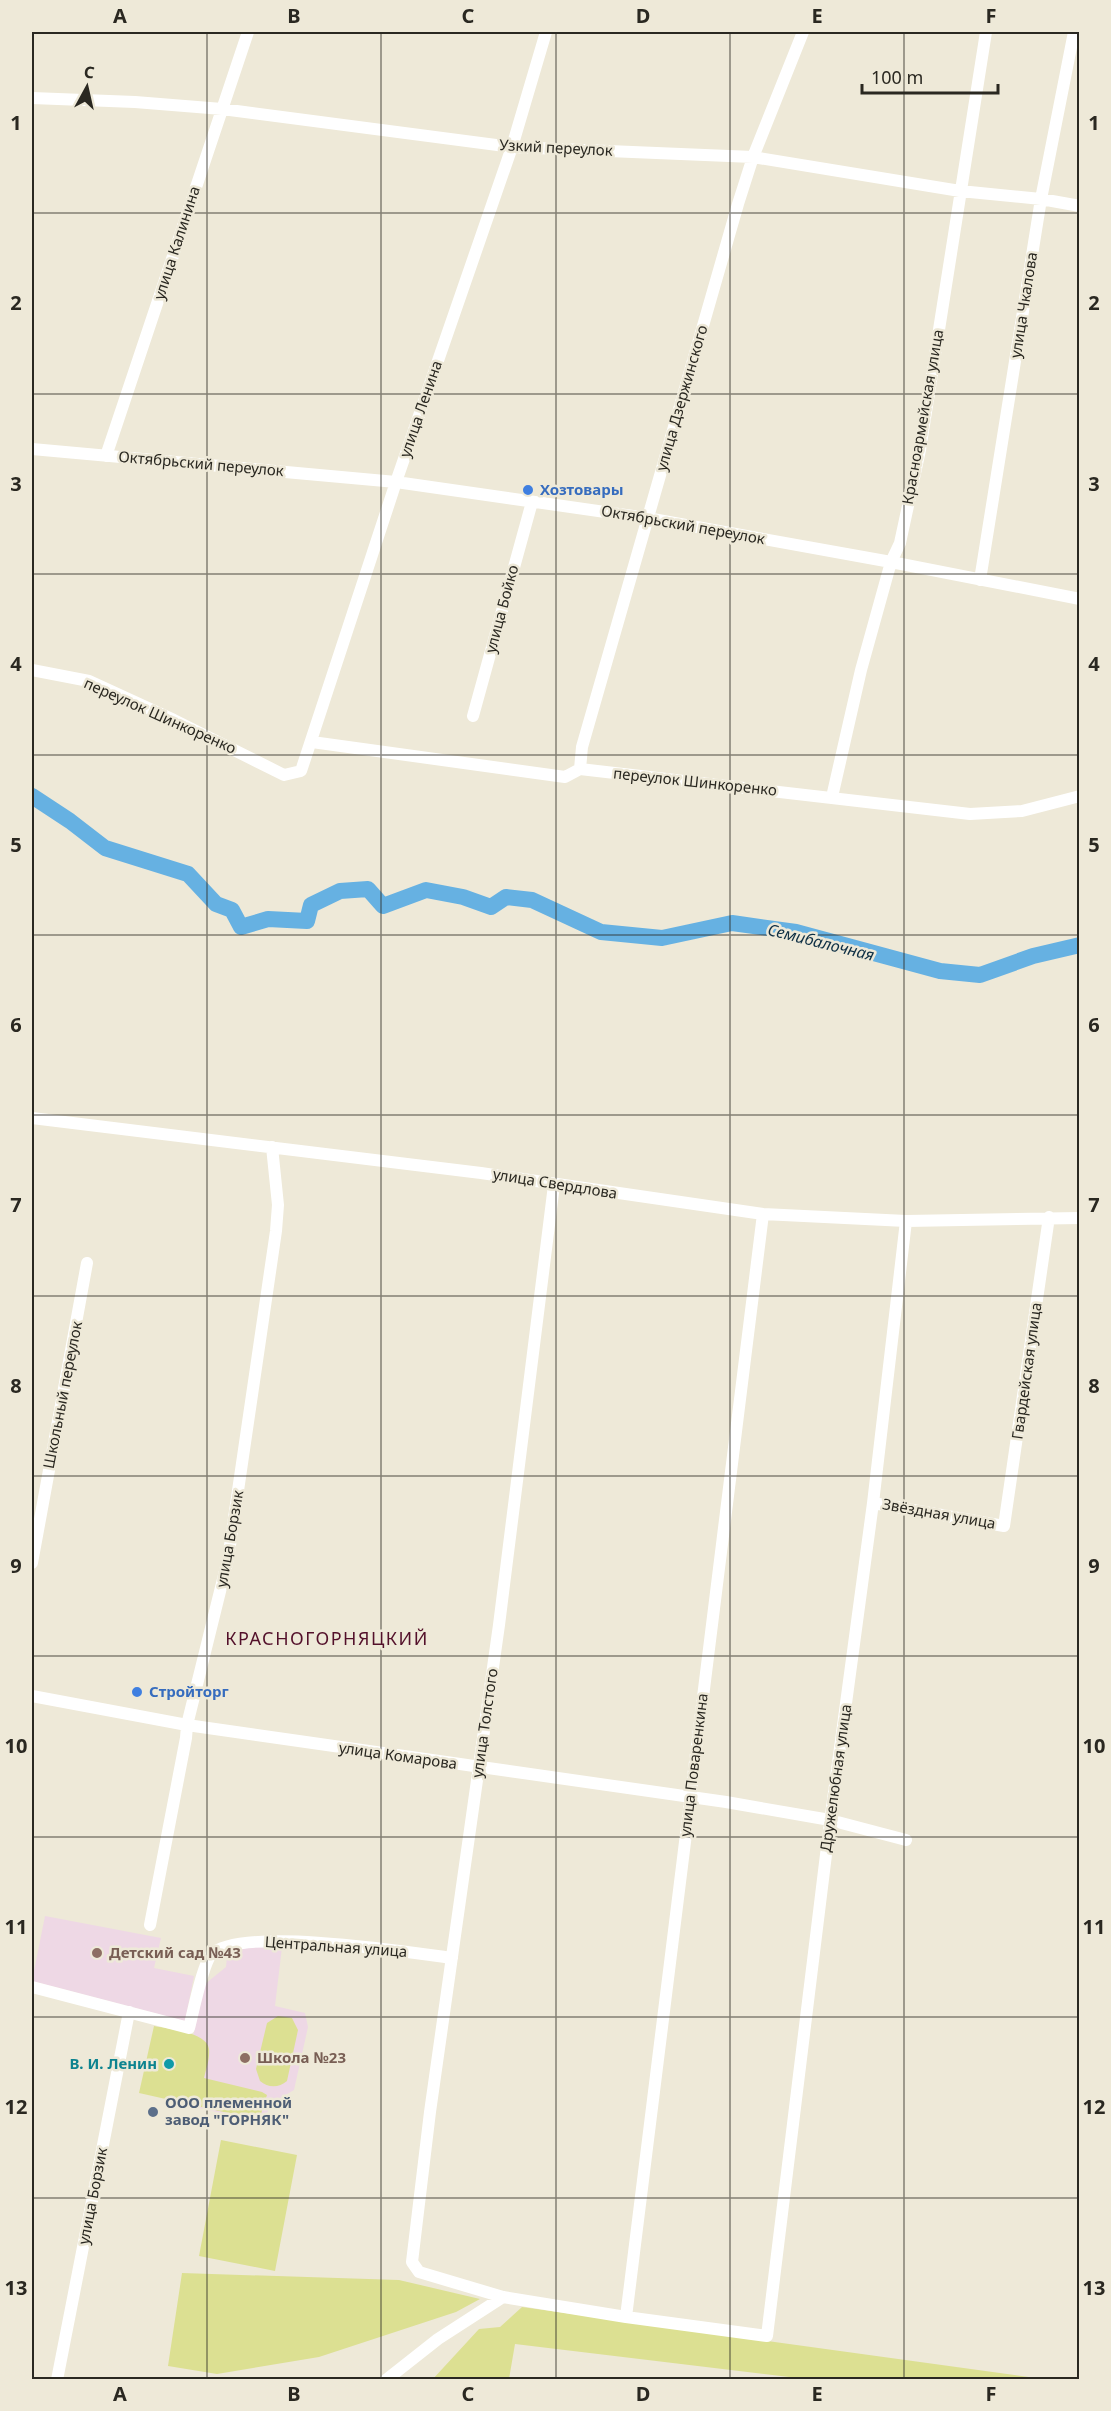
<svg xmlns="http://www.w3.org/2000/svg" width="1111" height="2411" viewBox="0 0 1111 2411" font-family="'Noto Sans',sans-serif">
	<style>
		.education { fill: #eed8e5 }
		.green { fill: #dce092 }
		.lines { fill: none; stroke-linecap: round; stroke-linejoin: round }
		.river { stroke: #66b1e2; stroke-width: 16 }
		.minor { stroke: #fff; stroke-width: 12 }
		.grid { fill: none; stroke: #2a2821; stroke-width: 1.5; stroke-opacity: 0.55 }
		.shop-dot { fill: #3f7fe0; stroke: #eee9d8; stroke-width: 2 }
		.education-dot { fill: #8d6e63; stroke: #eee9d8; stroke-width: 2 }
		.culture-dot { fill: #0f9aa8; stroke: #eee9d8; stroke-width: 2 }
		.service-dot { fill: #5c6f8a; stroke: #eee9d8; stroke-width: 2 }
		.labels { text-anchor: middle; stroke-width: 5; stroke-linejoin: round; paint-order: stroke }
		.street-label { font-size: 15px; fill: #2a2821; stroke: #eee9d8 }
		.shop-label { font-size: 15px; font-weight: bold; fill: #366cbe; stroke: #eee9d8; text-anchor: start }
		.education-label { font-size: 15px; font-weight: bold; fill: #785e54; stroke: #eee9d8; text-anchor: start }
		.culture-label { font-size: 15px; font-weight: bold; fill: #0d838f; stroke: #eee9d8; text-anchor: end }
		.service-label { font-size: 15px; font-weight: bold; fill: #4e5e75; stroke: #eee9d8; text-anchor: start }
		.water-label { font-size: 16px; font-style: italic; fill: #0e2f44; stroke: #eee9d8 }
		.quarter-label { font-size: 18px; letter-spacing: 1.5px; fill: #53102a; stroke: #eee9d8 }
		.neatline { fill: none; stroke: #2a2821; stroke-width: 2 }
		.grid-label { font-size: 20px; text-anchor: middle; font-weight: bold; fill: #2a2821 }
	</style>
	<rect width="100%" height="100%" fill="#eee9d8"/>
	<path class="education" d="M45 1916 161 1938 154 1968 194 1976 185 2021 32 1981Z
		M228 1946 282 1947 275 2006 305 2013 308 2027 294 2090 270 2104 264 2123 178 2103 205 1984 226 1967Z"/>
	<path class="green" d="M278 2016 292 2018 298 2030 287 2081C279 2088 268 2088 260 2081L256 2069 267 2023Z
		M154 2026C168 2029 207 2032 209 2049 210 2059 206 2069 204 2078L262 2092 267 2095 259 2120 139 2093Z
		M221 2140 297 2155 275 2271 199 2256Z
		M182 2273 399 2280 480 2299 456 2312 319 2357 217 2374 168 2366Z
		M522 2307 1043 2379H806L515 2344 509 2379 432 2380 479 2329 500 2327Z"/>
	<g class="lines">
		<path class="river" d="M32 796 70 821 105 848 188 874 216 904 232 910 241 927 268 919 307 921 311 905 340 891 368 889 383 906 426 890 463 897 491 907 506 897 532 900 601 932 662 938 732 923 796 932 940 971 980 975 1033 956 1080 945"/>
		<path class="minor" d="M32 98 135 102 222 109 512 147 753 157 960 191 1041 199 1080 206
			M32 449 396 482 647 518 891 562 1080 599
			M106 456 248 32
			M980 580 1041 199 1074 32
			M32 670 89 681 174 720 284 775 301 771 396 482 512 147 546 32
			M473 716 532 502
			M312 742 565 777 580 769 970 814 1022 811 1080 796
			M580 769 582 747 738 204 753 157 803 32
			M832 797 861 670 891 562 900 543 920 450 986 32
			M32 1118 481 1173 763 1214 906 1221 1080 1218
			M554 1185 499 1625 430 2112 412 2262 419 2272 503 2297 626 2317 767 2336 830 1822 873 1503 906 1221
			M873 1503 1004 1526 1049 1217
			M32 1563 87 1263
			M32 1696 187 1725 726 1802 830 1820 906 1840
			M150 1925 186 1738 187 1725 228 1559 276 1231 278 1205 272 1147
			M32 1987 189 2028C193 2013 203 1962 212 1954 240 1926 409 1952 452 1958
			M626 2317 763 1214
			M57 2380 129 2012
			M386 2380 438 2339 503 2297"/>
	</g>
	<path class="grid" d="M207 32V2380M381 32V2380M556 32V2380M730 32V2380M904 32V2380M32 213H1080M32 394H1080M32 574H1080M32 755H1080M32 935H1080M32 1115H1080M32 1296H1080M32 1476H1080M32 1656H1080M32 1837H1080M32 2017H1080M32 2198H1080"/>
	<g class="shop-dot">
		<circle cx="528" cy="490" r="6"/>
		<circle cx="137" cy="1692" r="6"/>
	</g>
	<g class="education-dot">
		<circle cx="97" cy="1953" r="6"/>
		<circle cx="245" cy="2058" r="6"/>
	</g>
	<circle class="culture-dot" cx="169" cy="2064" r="6"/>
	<circle class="service-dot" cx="153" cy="2112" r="6"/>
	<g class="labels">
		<g class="street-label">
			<text transform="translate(556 148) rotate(3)" y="5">Узкий переулок</text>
			<text transform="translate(177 243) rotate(-72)" y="5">улица Калинина</text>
			<text transform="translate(1024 305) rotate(-81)" y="5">улица Чкалова</text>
			<text transform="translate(682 398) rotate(-74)" y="5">улица Дзержинского</text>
			<text transform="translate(421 409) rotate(-71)" y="5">улица Ленина</text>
			<text transform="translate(923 417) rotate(-80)" y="5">Красноармейская улица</text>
			<text transform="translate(201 464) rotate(5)" y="5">Октябрьский переулок</text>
			<text transform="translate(683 525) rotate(10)" y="5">Октябрьский переулок</text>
			<text transform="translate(502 609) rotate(-75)" y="5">улица Бойко</text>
			<text transform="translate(160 716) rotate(24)" y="5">переулок Шинкоренко</text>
			<text transform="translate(695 782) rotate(6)" y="5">переулок Шинкоренко</text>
			<text transform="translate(555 1184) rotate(9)" y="5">улица Свердлова</text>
			<text transform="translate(1027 1371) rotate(-82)" y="5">Гвардейская улица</text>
			<text transform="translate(63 1395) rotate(-79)" y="5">Школьный переулок</text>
			<text transform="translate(939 1514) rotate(10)" y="5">Звёздная улица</text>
			<text transform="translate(230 1539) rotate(-80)" y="5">улица Борзик</text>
			<text transform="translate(485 1723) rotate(-82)" y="5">улица Толстого</text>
			<text transform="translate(398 1756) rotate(8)" y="5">улица Комарова</text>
			<text transform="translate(694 1765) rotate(-83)" y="5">улица Поваренкина</text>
			<text transform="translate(836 1778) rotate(-82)" y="5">Дружелюбная улица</text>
			<text transform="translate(336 1947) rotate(4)" y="5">Центральная улица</text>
			<text transform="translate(93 2196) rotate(-79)" y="5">улица Борзик</text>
		</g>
		<g class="shop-label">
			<text x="540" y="495">Хозтовары</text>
			<text x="149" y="1697">Стройторг</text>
		</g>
		<g class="education-label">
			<text x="109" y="1958">Детский сад №43</text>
			<text x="257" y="2063">Школа №23</text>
		</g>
		<g class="culture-label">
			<text x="157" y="2069">В. И. Ленин</text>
		</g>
		<g class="service-label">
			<text x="165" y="2108">ООО племенной<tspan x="165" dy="17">завод "ГОРНЯК"</tspan></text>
		</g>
		<g class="water-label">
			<text transform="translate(821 942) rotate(14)" y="6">Семибалочная</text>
		</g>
		<g class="quarter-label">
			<text x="327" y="1645">КРАСНОГОРНЯЦКИЙ</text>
		</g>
	</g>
	<rect width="1111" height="2411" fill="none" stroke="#eee9d8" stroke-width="66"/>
	<g transform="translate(87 87) rotate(8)" stroke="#eee9d8" stroke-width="4.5" paint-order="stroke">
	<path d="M0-4.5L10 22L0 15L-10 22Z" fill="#2a2821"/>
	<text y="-9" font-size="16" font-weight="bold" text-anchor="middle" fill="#2a2821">С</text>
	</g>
	<path d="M862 84v9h136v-9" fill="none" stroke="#2a2821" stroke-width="3"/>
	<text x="871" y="84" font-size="18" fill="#2a2821" stroke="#eee9d8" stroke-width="4.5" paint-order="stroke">100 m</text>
	<rect x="33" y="33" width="1045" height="2345" class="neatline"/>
	<g class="grid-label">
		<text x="120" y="23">A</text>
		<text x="294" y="23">B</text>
		<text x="468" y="23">C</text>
		<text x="643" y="23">D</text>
		<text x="817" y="23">E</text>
		<text x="991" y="23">F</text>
		<text x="16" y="130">1</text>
		<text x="1094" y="130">1</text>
		<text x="16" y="310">2</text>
		<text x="1094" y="310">2</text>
		<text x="16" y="491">3</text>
		<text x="1094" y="491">3</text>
		<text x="16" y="671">4</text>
		<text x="1094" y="671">4</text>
		<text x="16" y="852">5</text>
		<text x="1094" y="852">5</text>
		<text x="16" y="1032">6</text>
		<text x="1094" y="1032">6</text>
		<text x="16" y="1212">7</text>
		<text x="1094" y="1212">7</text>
		<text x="16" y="1393">8</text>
		<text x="1094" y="1393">8</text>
		<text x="16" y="1573">9</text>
		<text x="1094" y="1573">9</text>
		<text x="16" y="1753">10</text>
		<text x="1094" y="1753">10</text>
		<text x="16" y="1934">11</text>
		<text x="1094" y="1934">11</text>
		<text x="16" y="2114">12</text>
		<text x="1094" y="2114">12</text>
		<text x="16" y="2295">13</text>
		<text x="1094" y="2295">13</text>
		<text x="120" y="2401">A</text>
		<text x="294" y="2401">B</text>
		<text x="468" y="2401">C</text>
		<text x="643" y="2401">D</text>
		<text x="817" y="2401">E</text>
		<text x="991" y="2401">F</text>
	</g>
</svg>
